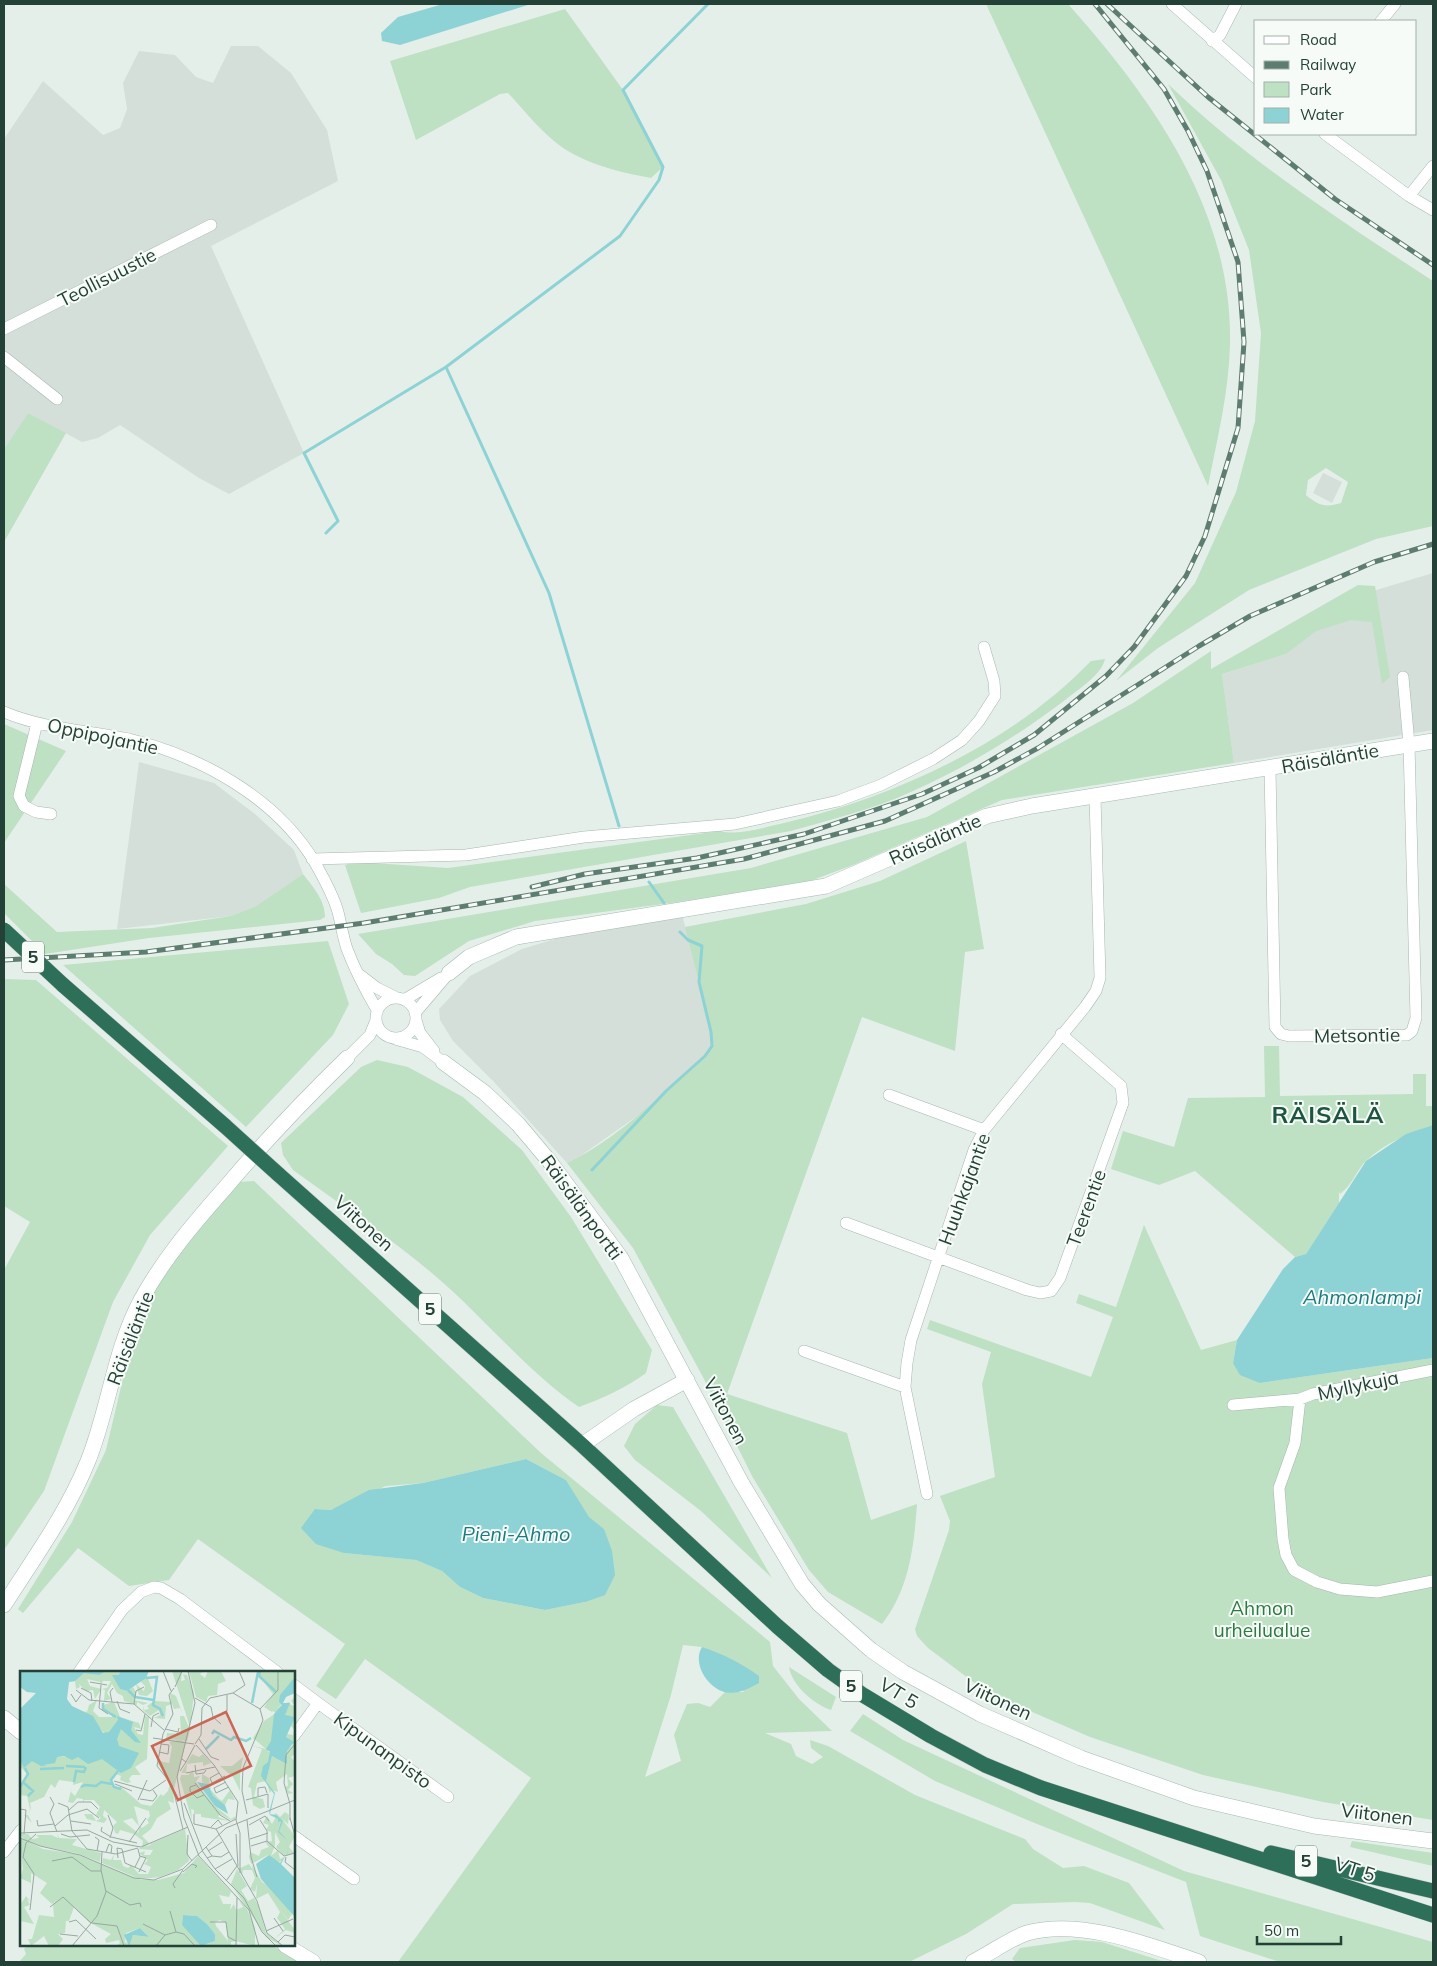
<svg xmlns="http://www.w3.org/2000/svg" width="1437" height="1966" viewBox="0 0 1437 1966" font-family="Mulish,sans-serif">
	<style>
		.built { fill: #d3dfd8 }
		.green { fill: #bee0c3; fill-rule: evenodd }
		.water { fill: #8dd2d4 }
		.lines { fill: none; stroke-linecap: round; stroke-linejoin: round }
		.stream { stroke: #8dd2d4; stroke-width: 3 }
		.street-casing { stroke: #a7b7b0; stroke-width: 12 }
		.secondary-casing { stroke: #a3bbb0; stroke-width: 16 }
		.highway-casing { stroke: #c1cac7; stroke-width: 16 }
		.street { stroke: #fff; stroke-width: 11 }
		.secondary { stroke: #fff; stroke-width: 15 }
		.highway { stroke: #2e6f5a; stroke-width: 15 }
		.rail-casing { stroke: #5e7d71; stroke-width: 5 }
		.rail { stroke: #f6fbf8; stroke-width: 3; stroke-dasharray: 9; stroke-linecap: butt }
		.highway-bridge-casing { stroke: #c1cac7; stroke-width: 16; stroke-linecap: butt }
		.highway-bridge { stroke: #2e6f5a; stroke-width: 15 }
		.labels { text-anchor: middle; stroke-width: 4; stroke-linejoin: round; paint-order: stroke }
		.shield { fill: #f6fbf8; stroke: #627970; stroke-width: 1 }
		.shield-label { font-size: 18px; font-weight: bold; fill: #234136 }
		.street-label { font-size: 19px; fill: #234136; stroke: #f6fbf8 }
		.park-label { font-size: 19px; fill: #2c7a41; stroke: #f6fbf8 }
		.water-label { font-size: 20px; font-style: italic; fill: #1b7b80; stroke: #f6fbf8 }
		.district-label { font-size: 24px; font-weight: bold; letter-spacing: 1px; fill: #1e5541; stroke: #f6fbf8 }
		.inset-river { fill: none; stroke: #8dd2d4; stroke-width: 2.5 }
		.inset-road { fill: none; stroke: #97a9a1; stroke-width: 1 }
		.view { fill: #cb6755; fill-opacity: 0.15; stroke: #cb6755; stroke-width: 2.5 }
		.inset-edge { fill: none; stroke: #234136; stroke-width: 2.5 }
	</style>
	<rect width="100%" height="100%" fill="#e5efe9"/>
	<path class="built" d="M231 46H258L291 73 327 130 338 181 211 246 304 453 229 494 199 478 120 425 98 438 82 442 28 413 4 449V139L43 81 103 135 120 128 127 109 123 83 139 51 175 55 196 77 213 83Z
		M1323 473 1342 482 1332 503 1313 493Z
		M1433 573V730L1234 763 1222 674 1286 654 1353 597Z
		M139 762 214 783 255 814 294 850 303 874 256 906 231 916 117 929Z
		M681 910 711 1031 712 1046 704 1056 647 1109 579 1157 567 1163 495 1083 453 1041 440 1020 439 1009 470 976 522 949 617 920Z"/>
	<path class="green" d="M986 4H1068C1152 98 1233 211 1230 344 1229 392 1217 440 1208 486Z
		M565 9 623 90 663 167 651 178C618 172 580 163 554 141 537 127 523 109 508 93L500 94 416 140 390 61Z
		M1168 84C1247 160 1341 221 1433 281V526L1376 539 1249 590 1158 648 1116 681 1195 583 1236 492 1255 421 1261 333 1249 250 1221 180ZM1326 468 1348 482 1341 503C1325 508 1318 505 1306 495L1308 480Z
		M28 413 66 433 4 542V449Z
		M1358 585 1375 586 1390 677 1382 684 1372 622 1351 620 1316 631 1286 654 1222 674 1234 763 1002 800 853 865 810 881 678 902 535 921 469 941 415 976 404 975 392 964 376 954 358 934 751 868 927 817 1133 703 1211 651V669Z
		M1105 659C1102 674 1080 688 1069 697 1021 734 969 766 913 791 877 808 830 820 791 831L470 887 439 898 361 913 345 865 357 862 448 868 720 831C741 836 764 827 784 823 894 797 1011 744 1091 661Z
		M4 724 66 751 4 843Z
		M966 841 984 949 965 952 955 1051 862 1017 727 1394 847 1433 871 1520 917 1504C914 1547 909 1590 882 1624L828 1592 809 1570 752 1476 704 1379 633 1248 567 1163C615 1141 665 1092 704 1056L712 1046 711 1031 685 927 806 904 880 881Z
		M303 874C313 887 325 900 325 917L320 920 149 938 45 954 4 913V884L57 932 152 928 231 916 256 906Z
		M328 941 349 1004 333 1035 246 1127 63 965Z
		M4 979 36 980 228 1146 150 1235 113 1302 44 1491 4 1550V1270L30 1222 4 1206Z
		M1264 1046H1279L1280 1096 1413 1094V1074H1426V1106H1433V1125C1410 1133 1385 1143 1367 1160 1356 1170 1355 1182 1340 1194L1339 1191V1203L1306 1254 1295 1257 1195 1171 1159 1185 1111 1169 1123 1131 1174 1147 1188 1098 1265 1097Z
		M377 1060 408 1067 463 1097 522 1150 571 1217 652 1350 646 1373C625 1388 604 1398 579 1407 527 1372 482 1315 433 1274 389 1237 340 1204 293 1170L283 1155 281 1143 361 1067Z
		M254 1181 541 1453 770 1642 773 1666 799 1699 832 1731 765 1733 791 1744 796 1756 812 1764 823 1757 811 1748 810 1740 828 1746 915 1795 1025 1839 1033 1849 1063 1868 1084 1866 1129 1883 1165 1930 1090 1903 1075 1902 1013 1904 966 1934 909 1962H398L531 1778 365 1659 336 1699 316 1686 345 1644 198 1539 169 1580 129 1586 78 1548 23 1613 18 1609 72 1522 106 1450 134 1332 158 1280 238 1182ZM526 1459 566 1480 589 1518 604 1529 585 1602 545 1610 483 1598 460 1587 442 1571 416 1560 344 1553 315 1509 331 1510 386 1486 423 1483ZM683 1645 702 1647 744 1692H725L710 1707 698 1703 687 1704 674 1735 681 1761 645 1777 671 1695Z
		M1144 1225 1201 1350 1237 1340 1233 1363 1260 1383 1433 1358V1820L1323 1802 1203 1775 1090 1737 988 1693 928 1648 917 1636 915 1629 949 1530 950 1521 940 1496 995 1477 982 1384 991 1352 927 1329 930 1320 1091 1377 1113 1317 1076 1303 1079 1294 1116 1307Z
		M657 1405 673 1407 772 1578 701 1511 635 1460 624 1446 635 1424Z
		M789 1667 836 1697 831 1710C813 1704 792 1685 789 1667Z
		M863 1714 903 1740 1184 1871 1433 1942V1962H1280L1200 1936 1186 1882 1037 1824 935 1781 850 1731Z
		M1352 1841 1433 1853V1866L1350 1847Z
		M1075 1940 1102 1942 1165 1962H1016L1012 1959 1020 1948Z
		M28 1945H271L301 1962H19L26 1954 24 1949Z"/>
	<path class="water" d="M443 4H531L400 45 382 41 381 33 398 17Z
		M1433 1125V1358L1260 1383 1240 1375 1233 1363 1237 1340 1283 1269 1295 1257 1306 1254 1366 1161 1406 1134Z
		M526 1459 566 1480 589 1517 604 1529 612 1551 615 1575 605 1595 585 1602 545 1610 483 1598 460 1587 442 1571 416 1560 344 1553 316 1544 301 1528 315 1509 331 1510 369 1490 423 1483Z
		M702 1647C723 1654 741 1663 759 1676V1683C748 1689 737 1695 724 1692 707 1687 692 1663 702 1647Z"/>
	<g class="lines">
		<path class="stream" d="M446 367 549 593 619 826
			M326 533 338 521 304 453 446 367 620 236 659 180 663 167 623 90 708 4
			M649 882 664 903
			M592 1170 666 1091 705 1056 712 1046 711 1032 699 982 702 946 688 940 680 932"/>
		<defs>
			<path id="street" d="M1172 4 1256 78
				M1381 21 1395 4
				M1212 41 1220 35 1236 4
				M1325 134 1409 196 1433 210
				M1409 196 1433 166
				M4 329 211 225
				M4 357 57 399
				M4 712C44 729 87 730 129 739 200 756 275 797 314 861 323 877 333 894 338 912 341 924 343 937 347 949 355 970 366 991 377 1010
				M37 723 19 796 24 806 36 812 51 814
				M1270 769 1275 1027 1281 1034 1289 1036 1407 1035 1412 1031 1416 1018 1409 744 1403 677
				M312 859 466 855 584 837 735 824 838 801 881 785 933 759 962 740 979 721 995 696 994 681 984 647
				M360 975 377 988 397 998
				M376 1018a20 20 0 1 1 40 0a20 20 0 1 1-40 0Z
				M404 1000 441 978
				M415 1013 449 973
				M416 1020 420 1033 434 1051
				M395 1039 423 1047 443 1062
				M347 1058 370 1035 376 1020
				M889 1095 984 1130
				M846 1223 1027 1290 1040 1293 1051 1291 1060 1278 1123 1103 1121 1086 1061 1034
				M804 1351 905 1387
				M1300 1399 1295 1443 1279 1488 1283 1539 1286 1555 1294 1570 1317 1582 1340 1589 1377 1592 1433 1581
				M1233 1405 1300 1399 1313 1394 1433 1370
				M927 1494 905 1387 907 1363 911 1340 974 1150 984 1130 1085 1007 1096 991 1100 978 1095 796
				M79 1672 122 1610 141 1592 154 1587 161 1588 180 1599 277 1672
				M294 1685 318 1703 294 1736
				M318 1703 448 1797
				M294 1836 354 1879
				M4 1852 21 1830"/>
			<path id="secondary" d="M449 973 469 957 516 937 826 886 987 816 1032 806 1433 741
				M443 1062 485 1093 518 1124 550 1162 621 1258 741 1482 802 1584 819 1604 871 1650 903 1672 980 1714 1081 1758 1194 1798 1314 1826 1433 1841
				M582 1445 634 1409 687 1380
				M4 1605C34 1558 67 1513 88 1461 109 1409 114 1350 141 1300 164 1258 194 1223 225 1188 264 1142 304 1100 347 1058
				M4 1718 21 1732
				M285 1945 313 1962
				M973 1962C989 1954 1011 1938 1027 1933 1080 1918 1149 1945 1199 1962"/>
			<path id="highway" d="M63 985 225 1126
				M278 1174 582 1445 777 1626 828 1670 863 1695 931 1736 985 1765 1041 1788 1433 1915
				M1271 1853 1433 1891"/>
		</defs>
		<use href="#street" class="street-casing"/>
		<use href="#secondary" class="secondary-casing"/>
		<use href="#highway" class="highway-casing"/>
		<use href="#street" class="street"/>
		<use href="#secondary" class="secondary"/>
		<use href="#highway" class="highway"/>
		<defs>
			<path id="rail" d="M1107 4 1208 97 1335 199 1433 265
				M532 887 585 874 697 858 804 834 922 794 978 768 1034 735 1106 676 1134 647 1186 576 1205 536 1238 428 1244 342 1238 262 1207 171 1188 131 1164 89 1095 4
				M4 960 146 952 364 923 744 859 885 821 994 772 1038 748 1199 646 1250 616 1374 562 1433 544"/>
		</defs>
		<use href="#rail" class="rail-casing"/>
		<use href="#rail" class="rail"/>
		<defs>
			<path id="highway-bridge" d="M4 930 63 985
				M225 1126 278 1174"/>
		</defs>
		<use href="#highway-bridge" class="highway-bridge-casing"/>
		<use href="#highway-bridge" class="highway-bridge"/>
	</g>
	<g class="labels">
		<g class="shield">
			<rect x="22" y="941.5" width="22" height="31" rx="4"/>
			<rect x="419" y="1293.5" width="22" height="31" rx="4"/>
			<rect x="840" y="1670.5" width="22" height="31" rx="4"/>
			<rect x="1295" y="1845.5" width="22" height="31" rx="4"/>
		</g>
		<g class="shield-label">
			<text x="33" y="963">5</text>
			<text x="430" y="1315">5</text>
			<text x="851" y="1692">5</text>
			<text x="1306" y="1867">5</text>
		</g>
		<g class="street-label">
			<text transform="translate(107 277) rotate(-27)" y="7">Teollisuustie</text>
			<text transform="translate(103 736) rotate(12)" y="7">Oppipojantie</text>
			<text transform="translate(1330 758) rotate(-10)" y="7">Räisäläntie</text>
			<text transform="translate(935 839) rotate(-24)" y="7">Räisäläntie</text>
			<text transform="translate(1357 1035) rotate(-1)" y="7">Metsontie</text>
			<text transform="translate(964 1189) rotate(-70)" y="7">Huuhkajantie</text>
			<text transform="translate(582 1207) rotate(54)" y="7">Räisälänportti</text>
			<text transform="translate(1086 1208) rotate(-70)" y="7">Teerentie</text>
			<text transform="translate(364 1223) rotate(42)" y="7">Viitonen</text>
			<text transform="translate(130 1338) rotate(-69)" y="7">Räisäläntie</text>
			<text transform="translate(1358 1385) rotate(-12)" y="7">Myllykuja</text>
			<text transform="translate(726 1411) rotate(62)" y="7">Viitonen</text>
			<text transform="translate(899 1693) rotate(31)" y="7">VT 5</text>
			<text transform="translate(998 1699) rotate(25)" y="7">Viitonen</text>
			<text transform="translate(383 1750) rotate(36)" y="7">Kipunanpisto</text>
			<text transform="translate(1377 1814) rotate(7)" y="7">Viitonen</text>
			<text transform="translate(1355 1869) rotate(18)" y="7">VT 5</text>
		</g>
		<g class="park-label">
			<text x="1262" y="1615">Ahmon<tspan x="1262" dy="22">urheilualue</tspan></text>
		</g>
		<g class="water-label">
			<text x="1362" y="1304">Ahmonlampi</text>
			<text x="516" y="1541">Pieni-Ahmo</text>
		</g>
		<g class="district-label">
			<text x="1328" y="1123">RÄISÄLÄ</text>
		</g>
	</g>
	<g transform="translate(20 1671)">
		<rect width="275" height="275" fill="#e5efe9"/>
		<path d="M64 0H100L99 4H93L100 18 107 20 113 16 116 21 114 29 128 32 123 34 117 31V34L104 30 103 25 97 22 92 13 87 22 91 28 84 30 85 19 82 18 87 17 91 10H83L81 14 80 11 67 8 70 15 81 18 75 28 73 19 66 20 59 13 60 16 56 18 55 10 50 11ZM152 0H162L161 10 165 9 163 3 167 4 174 22 170 56ZM169 0H183L180 3 185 7 188 0H201L206 10 198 13 197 24 188 25 186 31 176 26ZM240 0H275V7L262 33 256 38 262 34 248 81H251L250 93 252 85 257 87 273 74 266 66 267 63 273 64 274 59 264 45 263 33 269 31 271 34 275 35 271 30 275 25V83L271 86 275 91V105L268 107 273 113 268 119 273 122 268 123 265 116 268 115 267 103 256 111 258 121 252 119 250 122 246 110 237 112 234 126 243 128 245 136 240 138 233 134 231 117 228 116 242 78 230 74 246 78 233 67 244 50 256 42 253 40 243 49 252 41 244 36 253 23 239 5ZM127 5 133 20 127 25 119 24 116 13 124 20 125 15 120 10ZM150 22 156 25 163 44 160 37 154 38 152 33 146 35 145 48 134 47 140 44 139 39 130 45 123 39V35L124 39 129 38 127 35 134 30 151 31ZM77 29 73 40 79 46H92V42L83 38V34L94 31 100 46 119 52 121 58 114 56 118 63 123 64 125 45 129 46 127 88 115 96 121 104H112L109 108 111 111 107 112 100 109 101 105 96 103 91 109 94 116H101L121 133 131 135 141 123 143 125 148 120 150 113 153 116 154 132 148 130 151 138 137 147 131 158 122 165 131 174 127 175 122 176 123 170 114 163 100 159 98 163 95 162 93 155 97 151 84 139 83 145 87 148 84 152 67 148 64 143H72L76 150 81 147 76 144 80 136 74 129H64L63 132V128L57 127 53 132 48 131 52 116 51 121 55 125 63 111 53 114V111L39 109 35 117 31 113 24 126 10 132 11 137 8 144 12 152 4 144H8L10 138 7 125 0 124V116L7 103 0 95V84L58 86 86 64 64 40 67 41 69 34ZM114 135 129 140 130 145 127 149 129 152 122 157 120 155 118 162 103 150 112 147 119 155ZM160 45H164L170 59 167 70 146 68 147 62 161 63ZM159 69 166 71 154 118 138 93 139 90 149 92 152 76 149 71ZM172 83 179 86 183 83 191 92 183 95V91L167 93 166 102H161ZM223 86 220 104V120L213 106 200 95H212ZM173 99 174 106 180 105 176 111 195 135 211 148 216 145 215 148 211 149 200 143 198 146 209 150 181 146V143H174V139L171 138 172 149 160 108 161 104H168ZM182 103 189 107 191 119 199 128 202 130 210 119 215 129 208 128 205 134 193 126 189 114 182 111ZM256 142 260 146 265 141 269 144 268 153 262 148 275 165 269 176 274 182 265 185 268 181 264 185 256 176 260 171 255 161V174L251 185 258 179 260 188 264 186 263 189 257 192 248 184 231 193 242 211 258 222 272 243 268 249 252 228 275 259V262L266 259 254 268 265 258 257 247 260 241 248 222 236 228 237 213 235 221 230 218 235 207 232 199H223L222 204 218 198 229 193 233 199 229 186 230 181 239 185 241 179 249 176 245 171 252 170 251 161 246 159 249 154 243 152 247 145 252 153 256 146 261 150 258 159 262 150 254 144ZM165 158 169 190 158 199 140 206 120 208 82 192 83 187 91 189 94 183 93 189H101L103 195 108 197 111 194 119 203H128L131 196 124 193 128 189 119 182 125 180 124 184H130L133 179 118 178ZM0 163H8L12 168 19 167 16 164H31L38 167 37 163 39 167 57 168 52 174 81 182 80 191 56 182 21 175 9 171 10 168 7 170 23 178 56 183 121 209H138L164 202 178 185 227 238 235 257V275L216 270 211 271V275H96L100 272 99 269 86 272 85 268 91 263 69 251 54 236 49 250H46L45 262 38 263 43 268 38 275H29L24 265 11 275 8 268H12L19 244 34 246 33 233 42 226 32 233 20 222 27 212 11 202V212L0 207 3 198 0 167 4 168ZM211 221 217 226 223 236 216 239 214 233 210 239 211 233H203L199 224 209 226ZM163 244 177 245 187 253 195 263V270L187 273 177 269 162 254ZM200 249 206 252 208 270 196 255 195 251ZM120 257 129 266 113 264 109 273 105 271 106 262ZM217 198 227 215 221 219 228 230 234 227 238 234 246 262 262 275 246 266 211 213ZM6 225 11 231 7 228 10 234 4 236 14 253 0 250V234Z" fill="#bee0c3" fill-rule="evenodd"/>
		<path d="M0 0H86L79 4 64 2 55 10 49 11 47 28 52 35 73 45 83 62 89 61 98 49 97 45 113 51 111 59 121 72 115 71 101 58 97 68 99 75 119 82 111 97 101 102 82 88 68 93 58 86 52 89 44 85 37 86 35 92 23 94 27 95H21L12 90 4 97 0 89V38L16 22 7 21 0 16ZM100 0H129L126 7 107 20 100 18 92 4H99ZM275 6V22L266 26 263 32H270L265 44 275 46 266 66 274 71 267 80V93L252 85 246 110 255 122 250 143 256 144 263 150 259 160 267 169 268 180 261 193 275 207V246L241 208 236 193 249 184 260 192 268 181 267 169 258 161 261 150 258 151V148L250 144 249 141 254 123 241 105 243 95 248 91 250 81 246 78 251 70 254 43 262 34 259 31 260 24ZM177 111 188 113 193 125 205 134 208 143 195 135ZM163 244 177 245 187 253 195 263V270L181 275 162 254ZM120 257 129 266 113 264 109 275 104 264Z" fill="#8dd2d4"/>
		<path class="inset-river" d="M240 0 239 5 256 21M126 7 137 6 134 29M108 19 115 26 134 29 133 34 140 38 143 45M83 32V38L96 46M232 32 238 1M192 63 194 60 211 69 214 66 226 70 231 67M186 78 199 65M46 95 65 96M20 98 44 97M98 100 91 109 94 116 101 118M54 111 56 100 64 101 66 96M4 112 13 120 8 125M0 116 8 103 5 97M61 116 65 114 76 115 81 111 92 113"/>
		<path class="inset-road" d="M143 0 151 20M168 0 175 32 157 106 164 147 179 185 229 239 239 275M70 11 87 14M81 14 79 37 88 43M155 16 162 0M61 17 71 22 72 30M154 17 149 24 153 43 143 63 137 95 152 114 163 158M56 19 69 29 114 33 144 59M213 22 225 14 219 0M51 23 56 31 61 24M207 24V40M175 27 191 36 193 46 201 53M97 30 100 38 110 42M92 31 90 21 93 17M114 33 116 20 124 16M240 38 258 19V0M131 56 133 45 139 42M145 58 158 61 159 57M116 59 121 60 125 43M133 67 174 73M179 68 191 86 199 89M175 73 181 64 182 37 190 27 213 22 240 38M176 74 194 94 218 131 216 149 220 162V202M139 81 148 83 149 74 141 73M166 91 175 74M175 94 176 103 184 102 186 99M160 100 166 91 162 88M166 102 195 96M199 102 190 107 192 112 205 105M94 110 130 120 146 109M206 111 194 117 196 122 209 116M175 112 200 144 210 150M95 113 112 120M176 114 170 116V120L177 127 184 124M238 125V117L245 116 247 122M30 126 34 133 30 142 37 161M120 128 133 130 137 125 133 119M118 129 127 109M226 129 248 123V137M38 132 48 136 52 160 67 178 96 183 118 177M164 132 183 181 195 198 224 227 242 261 256 275M0 138 6 139 4 163M49 139 58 131H71L78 138M174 143V153L196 158 237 230 247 262 263 275M227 143 222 120 223 97 243 49 240 38M88 144 93 157 90 167M270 147 275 165M17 149 18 155 34 153M227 149 231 186 237 206M240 149 247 160V170M270 149V133L264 112 266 84 275 73M51 150 71 153M229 154 245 145 249 150M35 155 48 144 67 138 79 147M82 156 81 160 91 166 117 172M191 156 198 149 202 154M196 158 216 148M0 162 67 159 93 171 121 176 168 156M41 163 50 166 70 164M216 163 218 195M168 164 167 183 172 190M75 166 79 169 77 180M0 167 20 175 60 184 114 207 134 209 163 198 206 157 275 129M230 168 248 162M247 170 264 185 275 182M109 171 126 147M231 175 247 170M186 176 192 185 187 187M188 180 202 171M86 181 89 173 92 175 91 182M192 185 201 186 209 181M3 186 14 203 10 239M3 186 6 172 16 163M266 186 265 191 275 199M98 187 97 177 102 178 105 192 126 201M32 190 52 186 71 200H81M115 196 120 186 118 178M195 198 212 188M119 201 126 187 120 185M163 201 172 193 177 195 175 197M206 210 217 195M155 217 153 213 163 199M86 220 110 234 120 232 121 236M30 236 43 226 71 252M150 240 156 261M254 247 263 260M49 251 56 249 76 268M190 251H206L208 266 216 270M72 252 97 255 104 275M123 253 145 264M246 260 273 248M40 263 58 265M258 271 265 264 275 266M52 275 77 245 86 221 81 199 82 181M136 275 145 264 156 261 164 263 175 275M216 275 217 227"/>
		<path class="view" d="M206 41 231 95 158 129 132 75Z"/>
		<rect width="275" height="275" class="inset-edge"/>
	</g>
	<rect width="1437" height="1966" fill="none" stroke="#234136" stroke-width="10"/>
	<rect x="1254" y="20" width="162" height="115" fill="#f6fbf8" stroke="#a2b1aa"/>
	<rect x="1264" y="36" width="25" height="8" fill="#ffffff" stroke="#a2b1aa"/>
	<text x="1300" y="45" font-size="15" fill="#234136">Road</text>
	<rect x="1264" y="61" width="25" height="8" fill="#5e7d71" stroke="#a2b1aa"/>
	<text x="1300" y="70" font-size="15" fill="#234136">Railway</text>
	<rect x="1264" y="82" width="25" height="15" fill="#bee0c3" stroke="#a2b1aa"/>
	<text x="1300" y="95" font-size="15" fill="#234136">Park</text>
	<rect x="1264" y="108" width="25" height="15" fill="#8dd2d4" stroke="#a2b1aa"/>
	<text x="1300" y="120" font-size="15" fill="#234136">Water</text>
	<path d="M1257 1936v8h84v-8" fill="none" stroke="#234136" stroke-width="2.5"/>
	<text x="1264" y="1936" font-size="15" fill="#234136" stroke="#f6fbf8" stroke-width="4" paint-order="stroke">50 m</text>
</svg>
